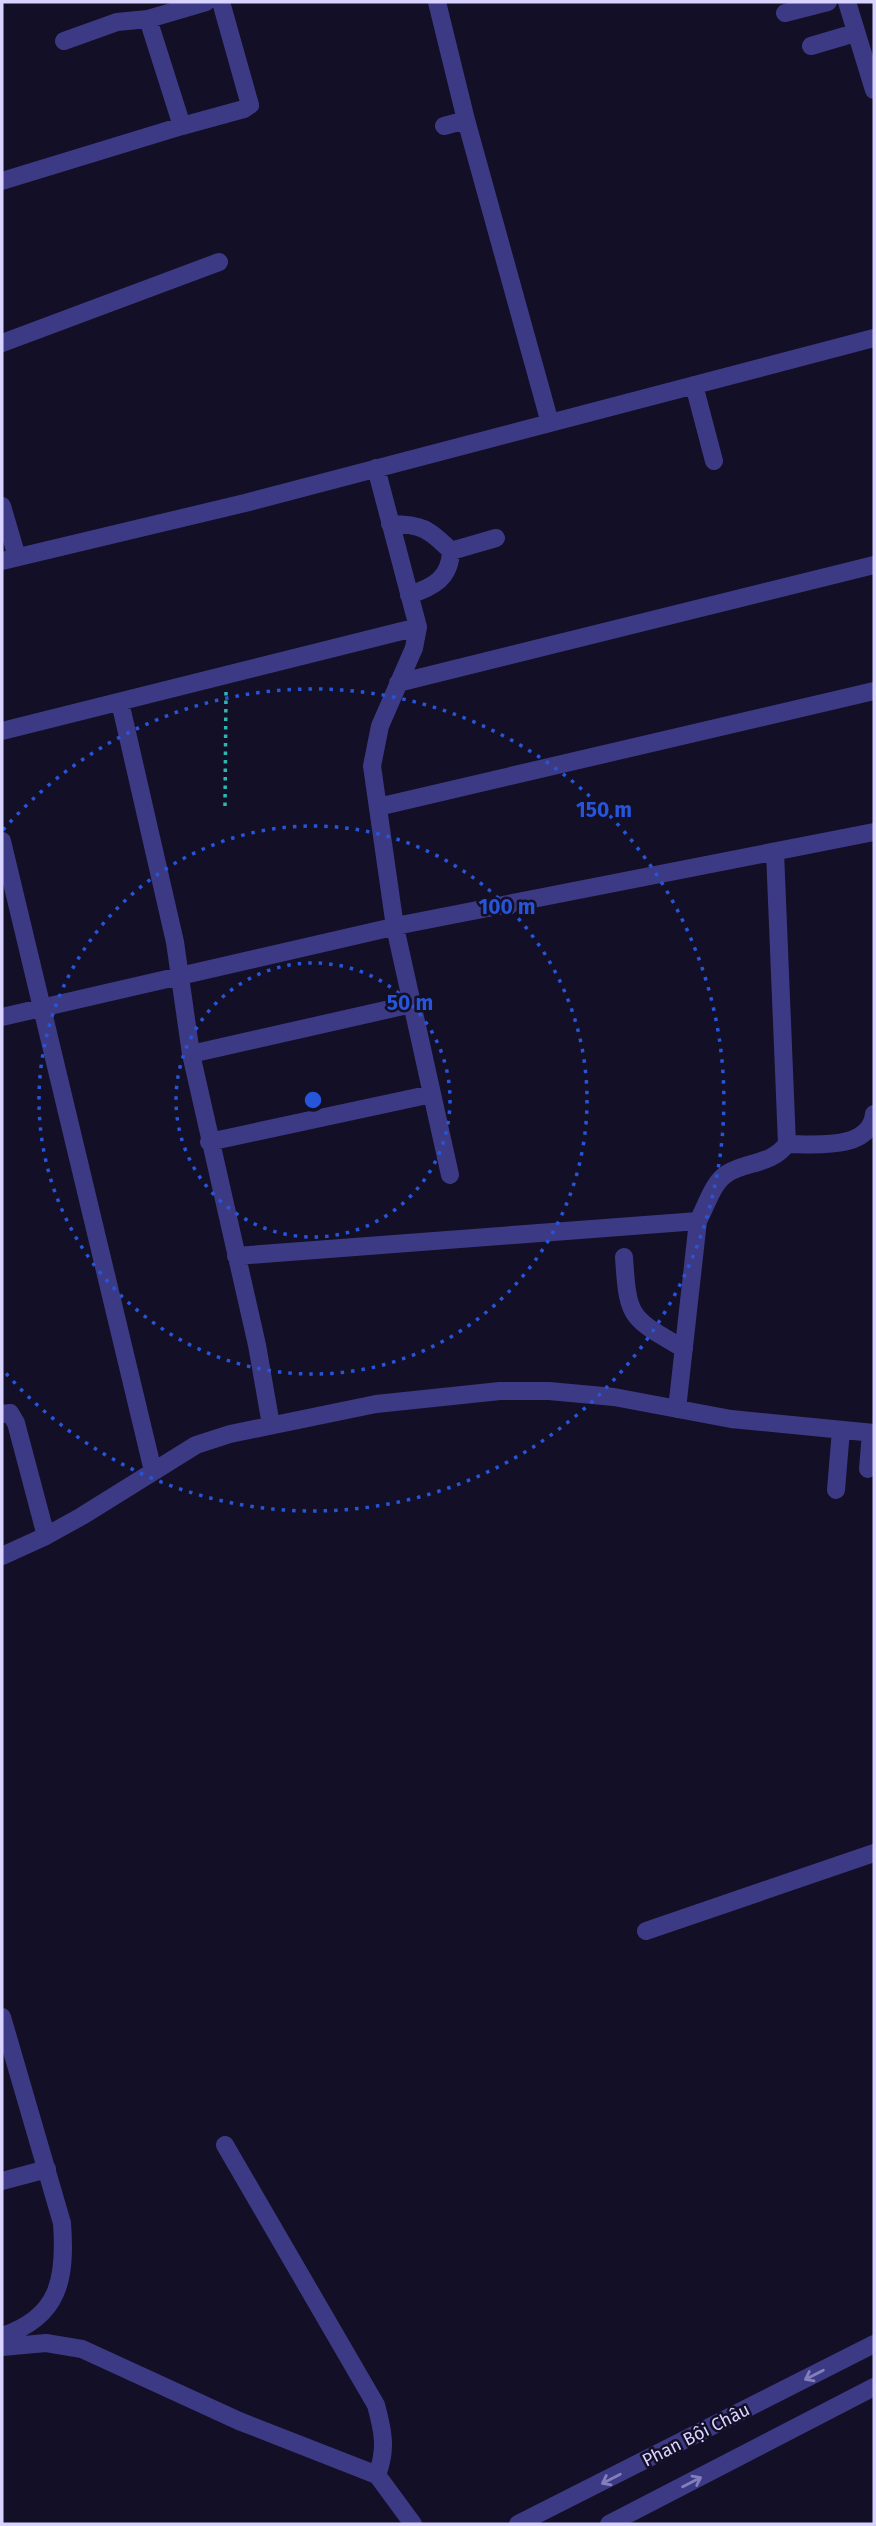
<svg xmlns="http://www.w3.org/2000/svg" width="876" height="2526" viewBox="0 0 876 2526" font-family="'Fira Sans',sans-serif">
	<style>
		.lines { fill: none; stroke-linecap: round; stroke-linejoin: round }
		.path { stroke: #2fb8b0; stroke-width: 3.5; stroke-dasharray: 3.5 5; stroke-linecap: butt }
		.minor { stroke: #3d3a85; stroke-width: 18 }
		.oneway { stroke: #837fbc }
		.ring { fill: none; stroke: #2655da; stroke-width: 3.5; stroke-dasharray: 3.5 7 }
		.labels { text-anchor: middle; stroke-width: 5; stroke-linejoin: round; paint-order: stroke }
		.street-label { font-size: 18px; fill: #d9d4ff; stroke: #130f26 }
		.centre { fill: #2655da; stroke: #130f26; stroke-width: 3.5 }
		.ring-label { font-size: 21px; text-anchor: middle; font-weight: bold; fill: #2655da; stroke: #130f26; stroke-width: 5; stroke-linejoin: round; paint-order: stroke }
	</style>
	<rect width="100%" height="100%" fill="#130f26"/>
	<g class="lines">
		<path class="path" d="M225 806 226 691"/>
		<path class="minor" d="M437 2 466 120 550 423
			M847 2 874 90
			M785 13 828 2
			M64 41 117 22 148 19
			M811 46 855 33
			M182 126 244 109 250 105 221 2
			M444 126 466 120
			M2 181 182 126 148 19 206 2
			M2 343 219 262
			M694 385 714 461
			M376 468 418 627 414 648 380 726 372 766 395 927 450 1175
			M2 506 17 557
			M390 524C422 524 429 529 451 551
			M2 561 245 503 874 338
			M409 595C434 587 450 578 451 551L496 538
			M398 683 874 565
			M120 702 175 942 191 1054 257 1345 271 1425
			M2 731 418 627
			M378 807 874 691
			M2 841 153 1471
			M2 1017 406 924 874 832
			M191 1054 412 1004
			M209 1142 432 1094
			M787 1144C814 1144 870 1151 874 1114
			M236 1256 698 1221C706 1207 713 1181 728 1173 748 1161 771 1165 787 1144L775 852
			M624 1257C628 1320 630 1317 684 1349
			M677 1409 698 1221
			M2 1414 10 1413 16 1423 46 1536
			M868 1469 871 1433
			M836 1490 841 1430
			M2 1556 46 1536 82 1516 196 1445 230 1434 376 1404 500 1391H549L614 1397 731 1419 874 1433
			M646 1931 874 1853
			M2 2017 62 2223C66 2278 60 2317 2 2336
			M225 2145 376 2405C383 2431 387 2449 377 2475
			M2 2181 47 2169
			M2 2347 46 2343 82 2349 239 2421 377 2475 413 2524
			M518 2524 874 2344
			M609 2524 874 2387"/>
	</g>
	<defs><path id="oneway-shaft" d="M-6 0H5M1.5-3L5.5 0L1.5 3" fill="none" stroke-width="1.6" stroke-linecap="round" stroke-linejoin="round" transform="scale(1.75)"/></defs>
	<g class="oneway">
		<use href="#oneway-shaft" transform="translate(814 2375) rotate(153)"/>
		<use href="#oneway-shaft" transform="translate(611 2479) rotate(153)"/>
		<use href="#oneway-shaft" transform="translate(692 2482) rotate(-27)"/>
	</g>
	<g class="ring">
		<circle cx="313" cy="1100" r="137"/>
		<circle cx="313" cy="1100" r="274"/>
		<path d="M3 830A411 411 0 1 1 3 1370"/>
	</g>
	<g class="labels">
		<g class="street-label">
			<text transform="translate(696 2435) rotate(-27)" y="6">Phan Bội Châu</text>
		</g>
	</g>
	<circle cx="313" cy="1100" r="10" class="centre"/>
	<g class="ring-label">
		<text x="604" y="817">150 m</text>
		<text x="507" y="914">100 m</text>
		<text x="410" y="1010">50 m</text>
	</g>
	<rect width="876" height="2526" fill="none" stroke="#d9d4ff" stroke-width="7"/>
</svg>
